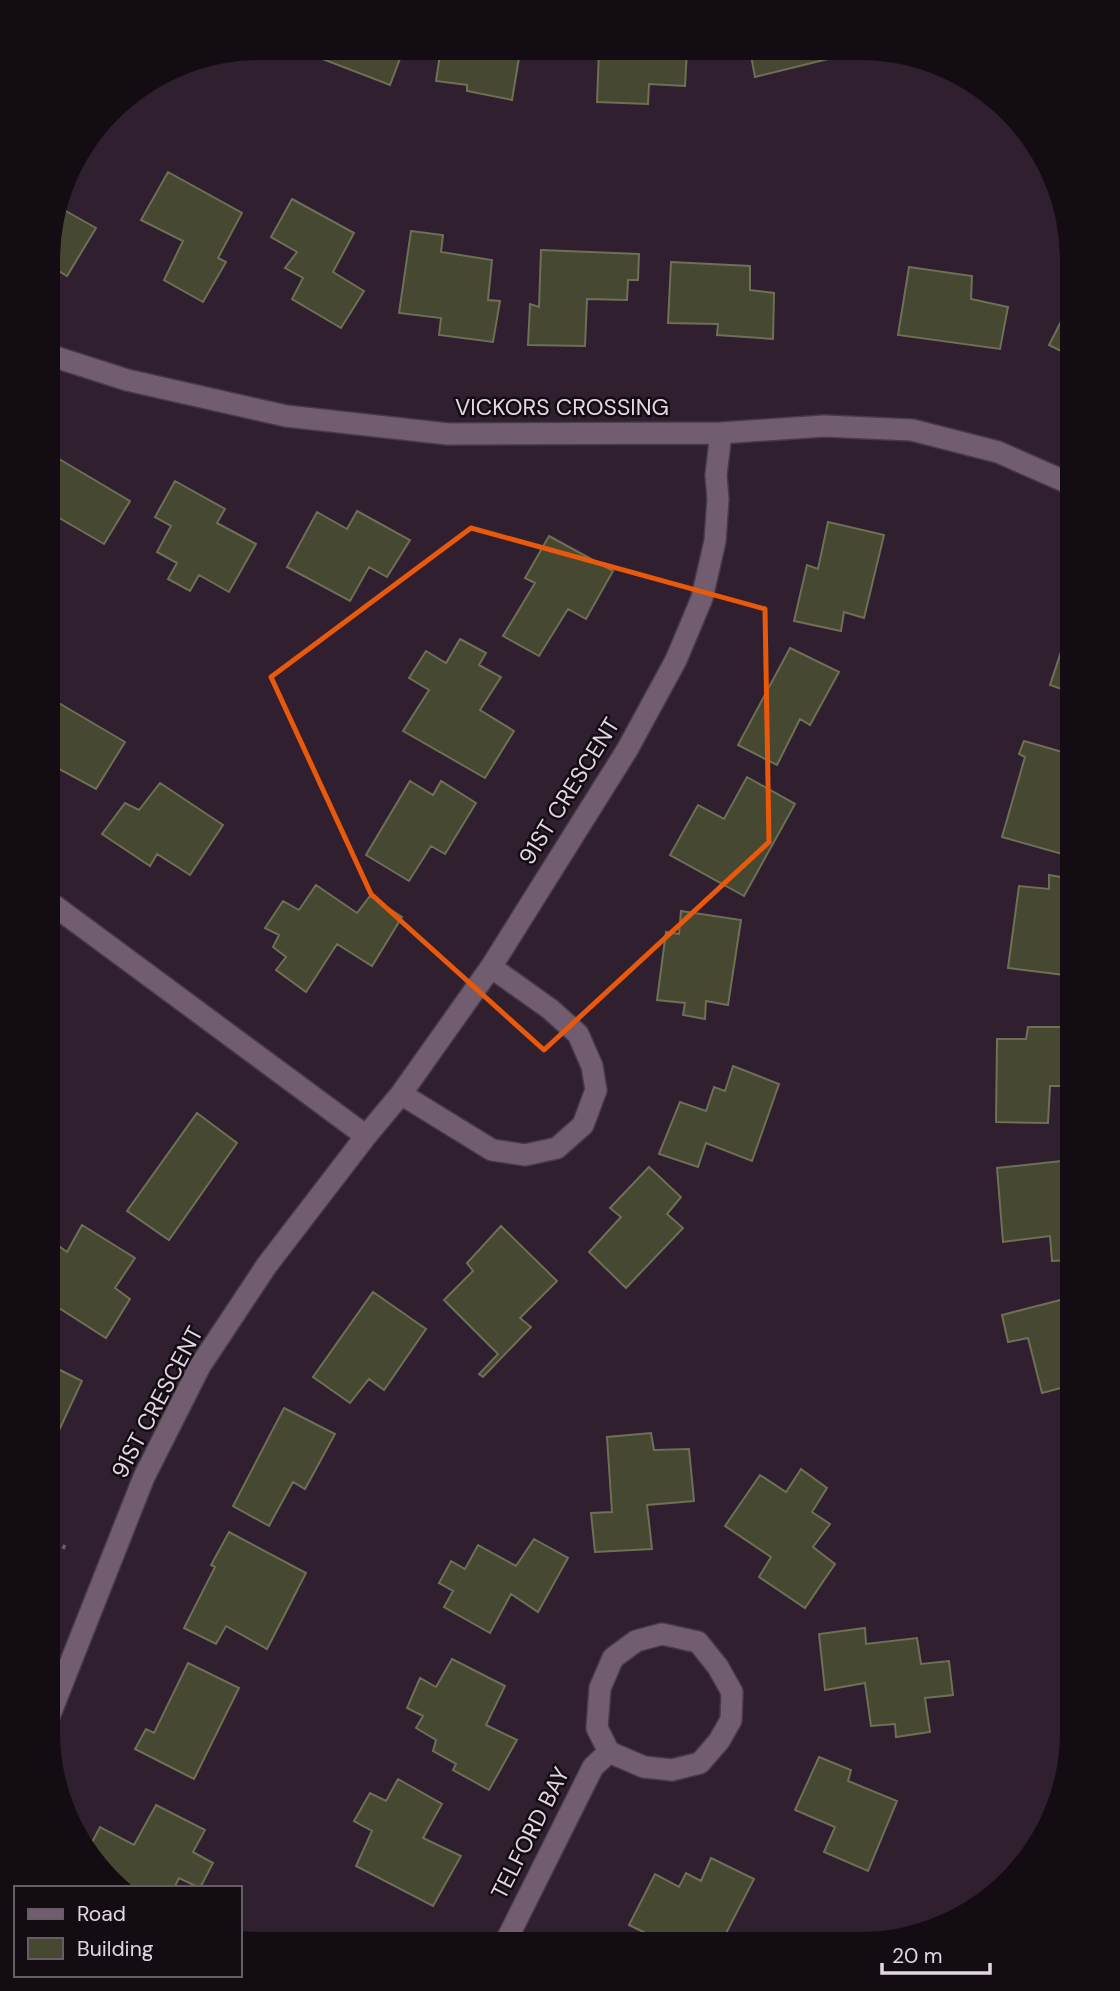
<svg xmlns="http://www.w3.org/2000/svg" width="1120" height="1991" viewBox="0 0 1120 1991" font-family="'DM Sans',sans-serif">
	<style>
		.building { fill: #464831; stroke: #6d7057; stroke-width: 2 }
		.lines { fill: none; stroke-linecap: round; stroke-linejoin: round }
		.minor-casing { stroke: #483a47; stroke-width: 24 }
		.path { stroke: #6a5b69; stroke-width: 4.5; stroke-dasharray: 3.5 5; stroke-linecap: butt }
		.minor { stroke: #715d6f; stroke-width: 21 }
		.marked { fill: none; stroke: #e8590c; stroke-width: 5; stroke-linejoin: round }
		.labels { text-anchor: middle; stroke-width: 5; stroke-linejoin: round; paint-order: stroke }
		.street-label { font-size: 23px; fill: #e2d7e1; stroke: #130c13 }
	</style>
	<rect width="100%" height="100%" fill="#301f2f"/>
	<path class="building" d="M315 48H404L390 85 312 55Z
		M441 48 548 49 547 56 520 52 512 100 467 91V85L436 81Z
		M576 49 687 50 685 86 649 84 648 104 597 102 599 51Z
		M750 50 826 51 828 59 755 77Z
		M168 172 242 213 218 258 226 262 203 302 164 280 183 241 141 220Z
		M292 199 354 233 333 272 364 291 341 328 292 299 303 278 285 268 297 252 271 237Z
		M57 206 96 228 67 276 49 265V232Z
		M411 231 443 235 441 252 492 260 488 300 500 301 493 342 439 335 441 318 399 313Z
		M541 250 639 254 638 280H628L627 300 587 299 585 346 528 345 530 304 539 307Z
		M671 262 750 266V290L774 293 773 339 717 335 718 324 668 323Z
		M909 267 972 276 971 299 1008 307 1000 349 898 335Z
		M1073 298V357L1049 345Z
		M49 453 130 501 104 544 49 512Z
		M175 481 225 509 217 523 256 544 229 592 199 575 190 591 168 579 177 563 157 552 171 526 155 517Z
		M357 511 410 540 387 577 369 567 350 601 287 567 317 512 347 529Z
		M828 522 884 535 864 618 844 612 841 631 794 621 807 565 818 569Z
		M549 536 613 571 586 619 568 609 539 656 503 636 535 583 525 578Z
		M1073 616V693L1050 685Z
		M460 639 486 653 479 665 501 677 480 710 514 731 485 778 403 731 429 690 409 678 426 651 446 663Z
		M790 648 839 672 810 725 800 719 777 765 738 745Z
		M52 699 125 742 96 789 52 765 48 771V705Z
		M1024 741 1073 755V857L1002 837 1025 757 1019 754Z
		M747 777 795 804 744 896 670 855 698 805 724 819Z
		M410 781 433 795 441 781 476 803 445 854 431 846 409 881 366 855Z
		M160 783 223 825 190 875 157 854 150 866 102 834 125 803 139 810Z
		M1049 875 1073 879V976L1008 968 1019 886 1049 889Z
		M316 885 357 913 370 896 402 917 372 966 337 944 306 992 276 970 286 957 273 947 279 935 265 928 283 901 299 910Z
		M681 911 741 920 728 1005 706 1001 705 1019 683 1015 685 1003 657 1000 666 932 679 934Z
		M1028 1027H1072V1086H1050L1048 1123 996 1122 997 1039H1026Z
		M733 1066 779 1084 752 1161 706 1143 698 1167 659 1154 680 1102 706 1111 714 1087 725 1091Z
		M197 1113 237 1143 169 1240 127 1211Z
		M1061 1161 1065 1200 1072 1199V1260L1052 1261 1050 1236 1003 1242 997 1168Z
		M649 1167 681 1197 667 1214 683 1228 626 1288 589 1252 621 1217 610 1208Z
		M82 1225 135 1258 115 1288 130 1299 106 1338 48 1301V1287L54 1276 48 1272V1249L52 1241 67 1252Z
		M501 1226 557 1281 520 1318 531 1327 483 1377 479 1374 498 1354 444 1300 473 1271 467 1263Z
		M373 1292 426 1329 384 1390 369 1379 350 1403 313 1377Z
		M1072 1297V1385L1042 1393 1028 1338 1008 1342 1002 1315Z
		M48 1364 82 1381 48 1454Z
		M284 1408 335 1434 305 1489 293 1482 269 1526 233 1506Z
		M651 1433 654 1450 689 1449 694 1501 647 1505 652 1549 595 1552 591 1513 612 1512 607 1437Z
		M1072 1439V1471L1062 1443Z
		M801 1469 827 1488 812 1512 830 1524 813 1547 835 1564 805 1608 759 1577 771 1557 725 1526 760 1475 786 1492Z
		M229 1532 306 1573 267 1649 226 1626 216 1644 184 1628 215 1567 211 1565Z
		M534 1539 568 1558 538 1612 511 1594 490 1633 444 1607 453 1591 439 1583 451 1561 465 1569 478 1545 516 1566Z
		M1072 1608V1627L1064 1612Z
		M865 1628 866 1644 917 1638 921 1664 949 1661 953 1695 925 1698 930 1732 896 1737 895 1724 871 1726 865 1683 825 1690 819 1634Z
		M452 1659 505 1686 486 1725 517 1740 489 1790 453 1770 456 1764 433 1751 436 1740 416 1728 423 1716 407 1708 420 1678 436 1687Z
		M188 1663 239 1688 194 1779 135 1749 146 1729 154 1733Z
		M819 1757 851 1770 848 1781 897 1801 868 1871 824 1852 835 1827 795 1810Z
		M398 1779 442 1804 423 1838 461 1856 433 1906 356 1866 372 1831 354 1821 370 1793 386 1801Z
		M156 1805 205 1830 193 1852 213 1863 200 1888 179 1878 174 1888H118L90 1846 100 1827 134 1845Z
		M711 1858 754 1879 721 1943H666L629 1925 655 1874 679 1887 686 1873 701 1881Z"/>
	<g class="lines">
		<defs>
			<path id="minor" d="M49 355 127 380 286 416 448 434 721 433 824 426 912 430 998 452 1073 485
				M48 901 366 1136
				M401 1094 492 1150 525 1155 557 1148 583 1125 596 1090 592 1066 578 1034 550 1009 491 967
				M662 1634 698 1642 718 1667 732 1692 731 1720 719 1741 700 1763 672 1770 644 1767 609 1752 597 1728 600 1688 613 1658 636 1641Z
				M47 1722 144 1477 200 1366 267 1265 366 1136 401 1094 491 967 627 750 676 660 702 598 715 541 718 499 716 475 721 433
				M505 1943 593 1767 609 1752"/>
		</defs>
		<use href="#minor" class="minor-casing"/>
		<path class="path" d="M47 1539 68 1549"/>
		<use href="#minor" class="minor"/>
	</g>
	<path class="marked" d="M471 528 765 609 769 842 544 1050 371 894 271 677Z"/>
	<g class="labels">
		<g class="street-label">
			<text x="562" y="415">VICKORS CROSSING</text>
			<text transform="translate(569 791) rotate(-58)" y="8">91ST CRESCENT</text>
			<text transform="translate(157 1402) rotate(-62)" y="8">91ST CRESCENT</text>
			<text transform="translate(530 1833) rotate(-63)" y="8">TELFORD BAY</text>
		</g>
	</g>
	<path d="M0 0H1120V1991H0ZM260 60H860A200 200 0 0 1 1060 260V1732A200 200 0 0 1 860 1932H260A200 200 0 0 1 60 1732V260A200 200 0 0 1 260 60Z" fill="#130c13" fill-rule="evenodd"/>
	<rect x="14" y="1886" width="228" height="91" fill="#130c13" stroke="#665d65" stroke-width="2"/>
	<rect x="28" y="1909" width="35" height="10" fill="#715d6f" stroke="#665d65" stroke-width="2"/>
	<text x="77" y="1921" font-size="21" fill="#e2d7e1">Road</text>
	<rect x="28" y="1938" width="35" height="21" fill="#464831" stroke="#665d65" stroke-width="2"/>
	<text x="77" y="1956" font-size="21" fill="#e2d7e1">Building</text>
	<path d="M882 1963v10h108v-10" fill="none" stroke="#e2d7e1" stroke-width="3.5"/>
	<text x="892" y="1963" font-size="21" fill="#e2d7e1" stroke="#130c13" stroke-width="5" paint-order="stroke">20 m</text>
</svg>
